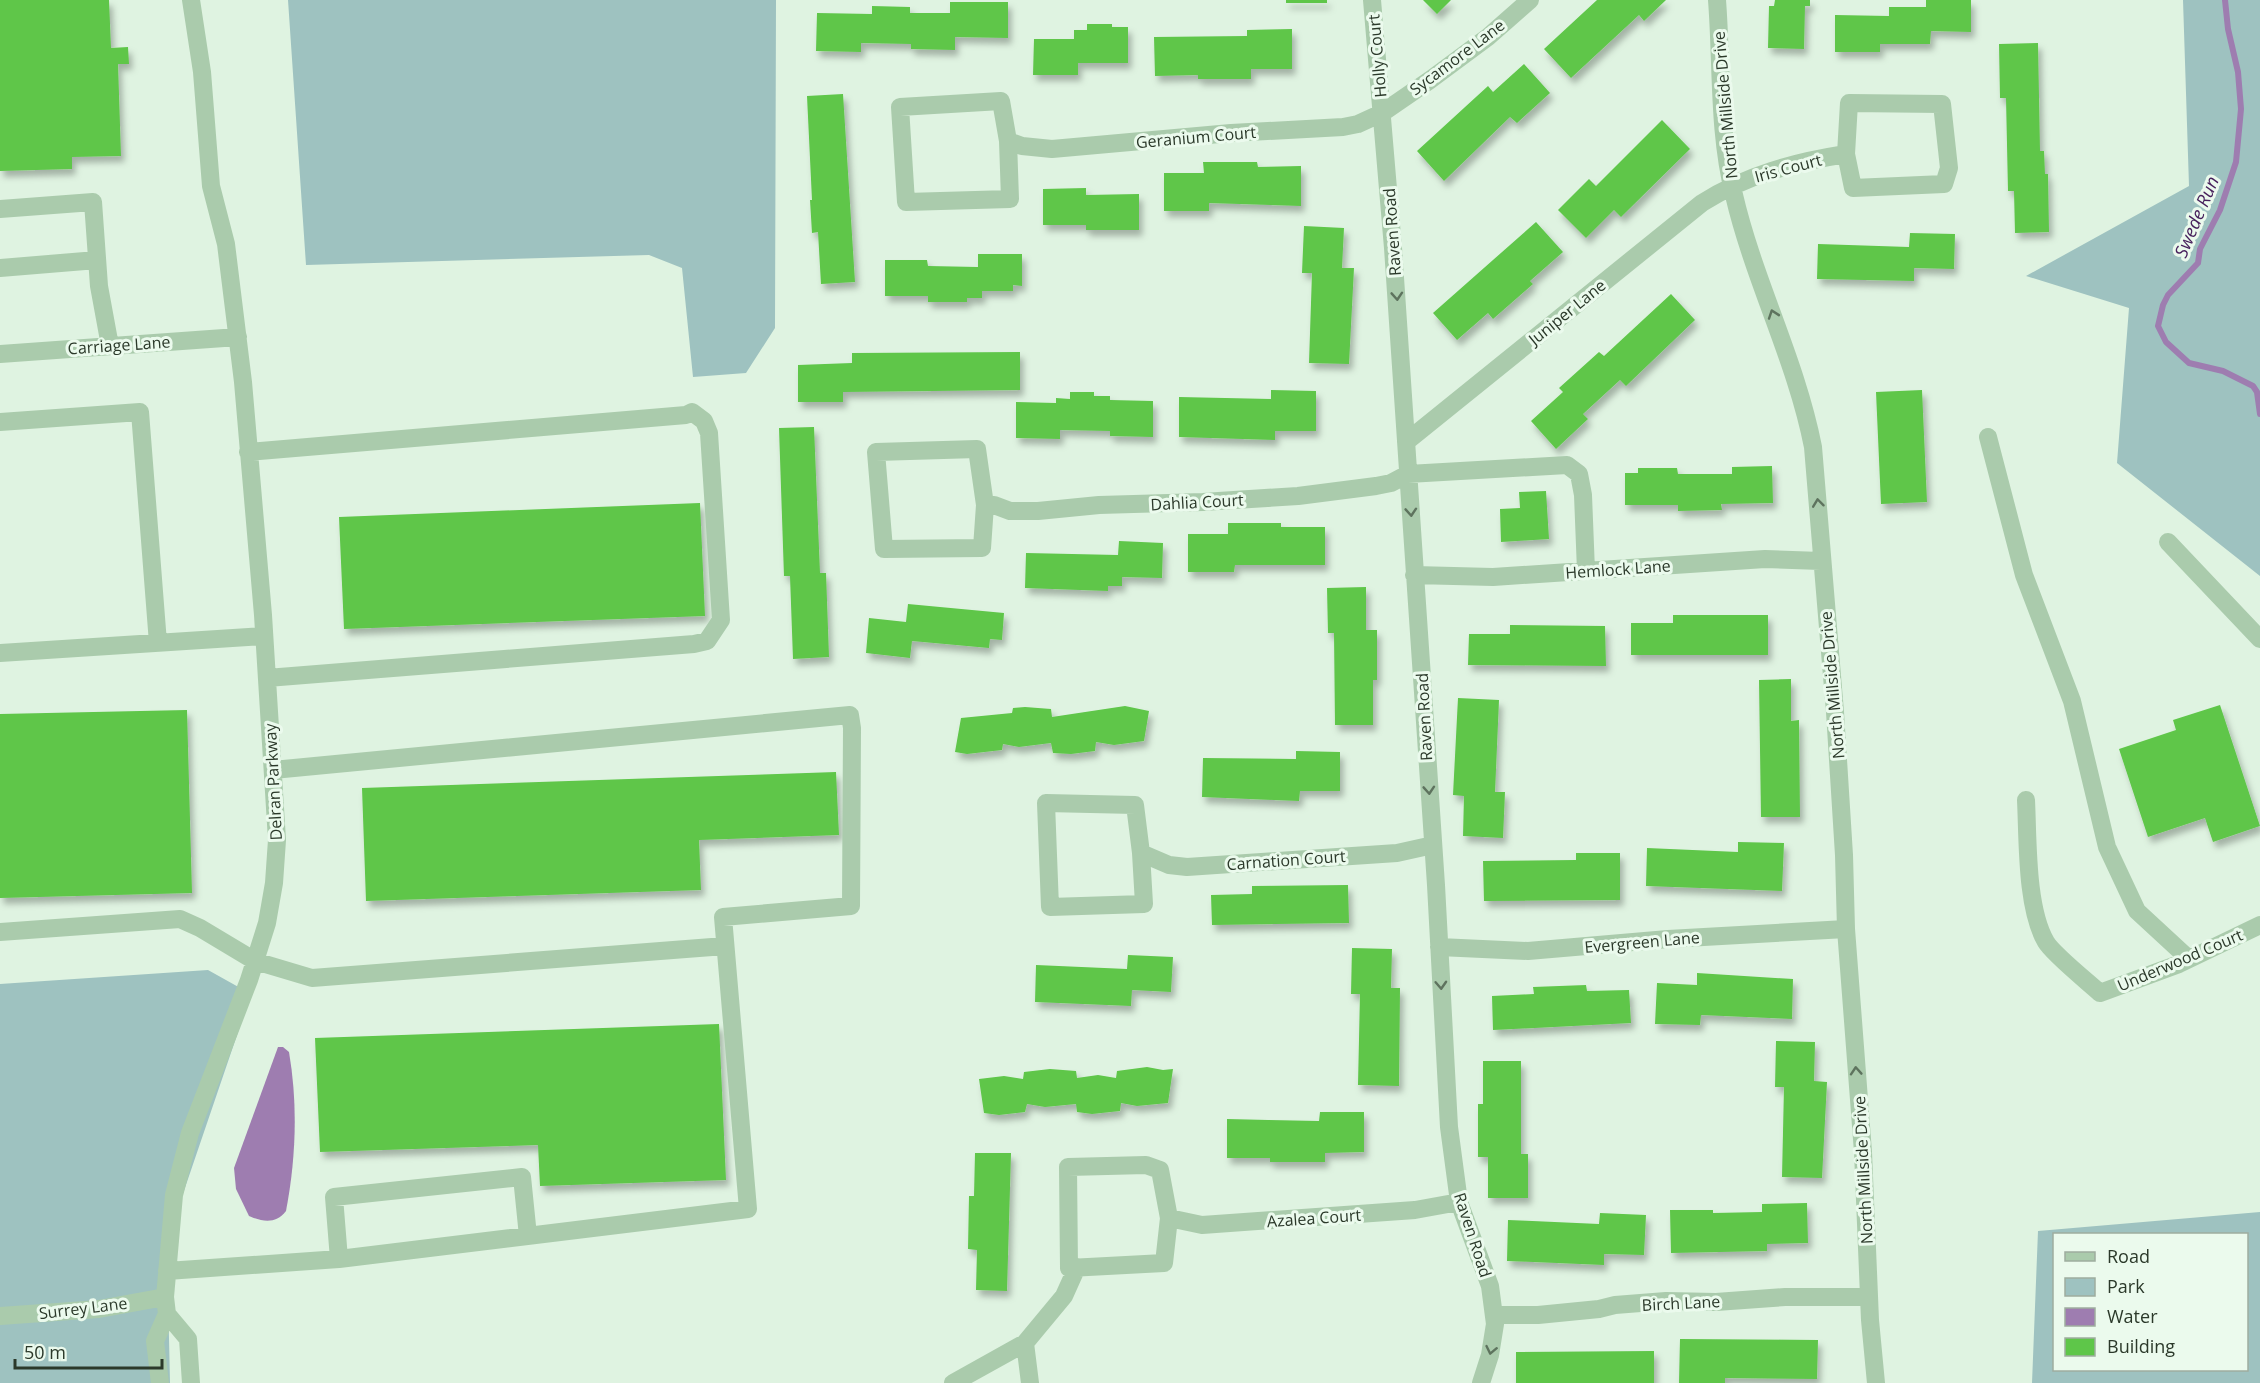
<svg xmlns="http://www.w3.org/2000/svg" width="2260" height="1383" viewBox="0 0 2260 1383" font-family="'Open Sans',sans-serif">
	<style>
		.green { fill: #9ec2c0; fill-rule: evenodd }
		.water { fill: #9e7db0 }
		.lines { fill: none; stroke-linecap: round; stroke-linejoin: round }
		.stream { stroke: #9e7db0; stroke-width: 6 }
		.building { fill: #5ec649; filter: url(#shadow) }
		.minor { stroke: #aacbac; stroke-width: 18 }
		.oneway { stroke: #5e735e }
		.labels { text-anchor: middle; stroke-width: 6; stroke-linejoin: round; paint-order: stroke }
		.street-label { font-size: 16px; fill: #2b392a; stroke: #ebfaed }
		.water-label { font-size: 18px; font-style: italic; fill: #461f5b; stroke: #ebfaed }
	</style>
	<defs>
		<filter id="shadow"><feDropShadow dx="3.5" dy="6" stdDeviation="3" flood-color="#0004"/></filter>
	</defs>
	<rect width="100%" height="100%" fill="#dff3e1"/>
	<path class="green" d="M288 0H776L775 328 746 373 693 377 682 268 649 255 306 265Z
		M2183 0H2260V576L2117 463 2129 308 2026 276 2189 186Z
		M208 970 251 994 173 1223 168 1294 170 1383H0V984Z
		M2260 1212V1383H2032L2038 1231ZM2054 1234H2246V1370H2054Z"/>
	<path class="water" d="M278 1047H283L289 1052C298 1105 296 1158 286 1211 276 1224 263 1222 249 1216L236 1189 234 1168Z"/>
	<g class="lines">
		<path class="stream" d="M2225 0 2228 29 2238 72 2241 109 2236 162 2220 210 2200 249 2198 263 2168 295 2163 305 2158 326 2166 342 2189 363 2223 371 2253 386 2257 392 2260 414"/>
	</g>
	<path class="building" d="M0 0H109L111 48 128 47 129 64H118L121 156 72 157V169L0 171Z
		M1286 0H1327V3H1286Z
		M1423 0H1451L1437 14Z
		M1597 0H1666L1644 21 1639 15 1571 78 1544 49Z
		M1775 0H1810V6H1805L1804 49 1768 48 1769 6H1774Z
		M1926 0H1971V32L1931 31 1930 44H1880V52H1835V15L1889 16V7H1926Z
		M950 2H1008V38L955 37V50L911 49V44L861 43V52L816 51 817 13 872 14V6L910 7V13H950Z
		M1087 24H1112V27H1128V63H1078V75H1033L1034 39H1074V30H1087Z
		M1292 29V69H1251V79H1198V75L1155 76 1154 37 1247 36V30Z
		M2038 43 2040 151H2044L2045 174H2048L2049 232 2015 233 2014 191H2008L2006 98H2000L1999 44Z
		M1524 64 1550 93 1517 123 1510 117 1444 181 1417 151 1488 86 1493 92Z
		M843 94 855 282 821 284 818 232 812 233 810 200H812L807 96Z
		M1662 120 1690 149 1621 217 1614 210 1586 238 1558 210 1589 179 1596 186Z
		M1203 162H1257L1258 167 1301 166V206L1209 203V211H1164V173H1204Z
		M1086 188V195L1139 194V230H1086V225H1043V189Z
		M1536 222 1563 252 1530 281 1533 284 1493 319 1488 313 1457 340 1433 313Z
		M1304 226 1344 228 1342 268H1354L1349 364 1309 363 1312 273H1302Z
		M1910 233 1955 234 1954 269 1914 268V281L1817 279 1818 244 1909 247Z
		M978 254H1022V286L1013 285V291H982V298H967V302H928V296H885V260H927L928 266 978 267Z
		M1671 294 1695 320 1626 386 1620 380 1583 414 1588 419 1556 449 1531 421 1563 392 1559 388 1599 352 1604 356Z
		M1020 352V390L843 392V402H798V365L852 363V353Z
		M1271 390 1316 391V431H1275V440L1179 437V397L1271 399Z
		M1922 390 1927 502 1881 504 1876 392Z
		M1070 392H1094V396H1110V400L1153 401V437L1110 436V431L1060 430V439L1016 438V402L1056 403V398L1070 399Z
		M814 427 820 573H826L829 657 793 659 790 576H784L779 428Z
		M1772 466 1773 503 1721 504 1722 510 1678 511V505H1625V473H1638V468H1677L1678 474H1732V467Z
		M1546 491 1549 539 1501 542 1500 509 1520 508 1519 492Z
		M700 503 705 616 344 629 339 517Z
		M1228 523H1281V527H1325V565H1235L1234 572H1188V534H1228Z
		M1119 541 1163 543 1162 578 1122 577V586H1108V591L1025 588 1026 553 1118 555Z
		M1366 587V630H1377V680H1373V725H1335L1334 633H1328L1327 588Z
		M908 604 1004 613 1002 640 990 639 989 648 912 641 910 658 866 653 869 618 906 622Z
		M1673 615H1768V655H1631V623H1673Z
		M1510 625 1605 626 1606 666 1468 665 1469 634H1510Z
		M1791 679V721L1799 720 1800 817H1761L1759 680Z
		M1458 698 1499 700 1495 792H1505L1503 838 1463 836 1464 796 1453 795Z
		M2220 705 2260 826 2213 842 2205 818 2148 837 2119 749 2176 730 2173 720Z
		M1125 706 1149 711 1144 741 1114 745 1096 742 1095 751 1071 754 1053 753 1051 743 1019 747 1003 744 1002 750 967 754 955 752 961 718 1012 713 1013 708 1025 707 1051 709 1052 717Z
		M187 710 192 893 0 898V714Z
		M1296 751 1340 752V791H1300L1299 801 1202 797 1203 758 1296 759Z
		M836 772 839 835 699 840 701 890 366 901 362 788Z
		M1738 842 1784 843 1782 891 1646 886 1647 848 1738 852Z
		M1576 853H1620V900L1484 901 1483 861 1576 860Z
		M1348 885 1349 923 1212 925 1211 895 1252 894V886Z
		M1352 948 1392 949 1391 988H1400L1399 1086 1358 1085 1360 994H1351Z
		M1128 955 1173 957 1171 992 1132 990 1131 1006 1035 1002 1036 965 1127 969Z
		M1697 973 1793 979 1792 1019 1701 1015 1700 1025 1655 1024 1657 983 1697 985Z
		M1586 985 1587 991 1629 990 1631 1023 1493 1030 1492 996 1534 994 1533 987Z
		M719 1024 726 1180 540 1186 538 1145 320 1152 315 1038Z
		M1776 1041 1815 1042 1814 1081 1827 1082 1822 1178 1782 1177 1784 1087H1775Z
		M1483 1061H1521V1154H1528V1198H1488V1157H1478V1104H1483Z
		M1147 1067 1163 1070 1173 1069 1168 1103 1137 1106 1121 1103 1120 1111 1092 1114 1077 1112 1076 1104 1045 1107 1027 1104 1025 1112 999 1115 984 1113 979 1079 1004 1076 1023 1079 1024 1072 1050 1069 1076 1071 1077 1078 1098 1075 1116 1078 1117 1071Z
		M1320 1112H1364V1152L1325 1153V1162H1270V1158H1227V1119L1319 1121Z
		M975 1153H1011L1007 1291 976 1290 977 1250 968 1249 969 1196H974Z
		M1807 1203 1808 1243 1767 1244V1251L1671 1253 1670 1210H1713V1213L1762 1212V1204Z
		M1600 1213 1646 1215 1644 1255 1604 1254V1265L1507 1261 1508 1220 1599 1224Z
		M1680 1339 1818 1340 1817 1379 1725 1378V1383H1679Z
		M1654 1351V1383H1516V1352Z"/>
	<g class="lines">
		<path class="minor" d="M1372 0 1393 248 1436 885 1449 1127 1459 1202 1490 1286 1495 1324 1490 1355 1481 1383
			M1717 0C1722 64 1718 132 1734 195 1754 281 1796 360 1813 447L1835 712 1844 855 1846 929 1863 1152 1870 1320 1876 1383
			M1849 103 1942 104 1949 168 1944 184 1853 188 1846 154Z
			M1008 141 1010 199 906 202 900 107 1001 101 1008 141 1022 146 1052 149 1231 133 1343 127 1358 124 1382 113 1430 80 1488 37 1530 0
			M0 209 93 202 99 286 110 346
			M0 268 97 260
			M0 354 238 337
			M0 422 140 412 158 643
			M1988 437 2024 575 2072 701 2107 847 2137 911 2189 959
			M1406 442 1702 203C1746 175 1795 162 1846 154
			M977 449 985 505 982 548 884 549 876 452Z
			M248 452 686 415 692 412 704 421 709 433 721 620 707 641 694 644 267 678
			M985 505H994L1010 511H1038L1099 505 1203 502 1298 496 1376 486 1391 483 1408 474 1567 465 1579 474 1583 495 1586 571
			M2168 542 2260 639
			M1414 575 1493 577 1765 559 1821 561
			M0 653 264 636
			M2026 800C2028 840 2026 908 2046 942 2053 954 2088 982 2100 993L2179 964 2260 925
			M1141 853 1144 904 1050 907 1046 803 1135 805 1141 853 1169 865 1187 867 1397 853 1433 845
			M0 932 180 919 200 928 255 961 312 978 725 946
			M1439 947 1528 951 1668 939 1846 929
			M1169 1218 1164 1263 1069 1268 1068 1167 1146 1165 1160 1170 1169 1218 1202 1225 1415 1210 1459 1202
			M339 1259 334 1197 522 1177 528 1236
			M167 1271 339 1259 748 1209 723 917 851 906 852 728 850 715 273 770
			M167 1314 188 1339 191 1383
			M1494 1315H1538L1599 1309 1615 1305 1666 1301 1716 1302 1785 1297H1869
			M0 1316 99 1309 165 1297
			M1025 1343 1030 1383
			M160 1383 155 1341 167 1314 165 1297 174 1195 190 1133 249 980 267 923 274 883 277 840 263 615 243 382 226 244 211 186 202 72 191 0
			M953 1383 1025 1343 1064 1296 1077 1267"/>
	</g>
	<defs><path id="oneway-chevron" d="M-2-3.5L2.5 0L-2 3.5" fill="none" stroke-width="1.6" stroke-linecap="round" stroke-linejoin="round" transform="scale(1.5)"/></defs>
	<g class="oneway">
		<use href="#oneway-chevron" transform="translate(1397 296) rotate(86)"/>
		<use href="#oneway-chevron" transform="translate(1773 314) rotate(-109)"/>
		<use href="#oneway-chevron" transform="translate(1818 503) rotate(-97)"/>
		<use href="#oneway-chevron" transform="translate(1411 512) rotate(86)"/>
		<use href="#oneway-chevron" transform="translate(1429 790) rotate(86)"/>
		<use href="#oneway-chevron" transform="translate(1441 985) rotate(87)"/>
		<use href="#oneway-chevron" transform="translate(1856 1071) rotate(-94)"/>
		<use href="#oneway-chevron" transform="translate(1491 1350) rotate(102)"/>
	</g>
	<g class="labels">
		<g class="street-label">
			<text transform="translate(1377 56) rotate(-95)" y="6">Holly Court</text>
			<text transform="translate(1457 57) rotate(-37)" y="6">Sycamore Lane</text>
			<text transform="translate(1725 105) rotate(-95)" y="6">North Millside Drive</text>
			<text transform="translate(1196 137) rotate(-5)" y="6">Geranium Court</text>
			<text transform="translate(1788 168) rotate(-15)" y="6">Iris Court</text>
			<text transform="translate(1392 232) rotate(-94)" y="6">Raven Road</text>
			<text transform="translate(1567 312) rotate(-39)" y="6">Juniper Lane</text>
			<text transform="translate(119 345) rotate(-4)" y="6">Carriage Lane</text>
			<text transform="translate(1197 502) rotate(-3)" y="6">Dahlia Court</text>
			<text transform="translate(1618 569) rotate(-4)" y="6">Hemlock Lane</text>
			<text transform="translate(1832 685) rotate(-95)" y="6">North Millside Drive</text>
			<text transform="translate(1424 717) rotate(-93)" y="6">Raven Road</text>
			<text transform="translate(273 782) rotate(-93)" y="6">Delran Parkway</text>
			<text transform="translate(1286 860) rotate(-4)" y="6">Carnation Court</text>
			<text transform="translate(1642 942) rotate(-5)" y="6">Evergreen Lane</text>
			<text transform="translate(2180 960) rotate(-23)" y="6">Underwood Court</text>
			<text transform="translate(1863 1170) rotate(-93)" y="6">North Millside Drive</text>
			<text transform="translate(1314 1218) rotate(-4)" y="6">Azalea Court</text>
			<text transform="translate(1473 1235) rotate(72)" y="6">Raven Road</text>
			<text transform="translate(1681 1303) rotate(-3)" y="6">Birch Lane</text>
			<text transform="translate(83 1308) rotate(-7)" y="6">Surrey Lane</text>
		</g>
		<g class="water-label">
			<text transform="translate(2197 217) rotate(-67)" y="6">Swede Run</text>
		</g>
	</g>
	<rect x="2053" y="1233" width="195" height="138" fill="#ebfaed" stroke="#9ead9f" stroke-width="1.5"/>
	<rect x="2065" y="1252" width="30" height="9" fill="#aacbac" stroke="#9ead9f" stroke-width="1.5"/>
	<text x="2107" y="1263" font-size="18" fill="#2b392a">Road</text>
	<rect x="2065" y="1278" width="30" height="18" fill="#9ec2c0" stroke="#9ead9f" stroke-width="1.5"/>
	<text x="2107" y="1293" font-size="18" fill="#2b392a">Park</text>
	<rect x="2065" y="1308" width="30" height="18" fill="#9e7db0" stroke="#9ead9f" stroke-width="1.5"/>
	<text x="2107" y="1323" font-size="18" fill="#2b392a">Water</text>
	<rect x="2065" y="1338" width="30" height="18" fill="#5ec649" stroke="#9ead9f" stroke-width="1.5"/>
	<text x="2107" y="1353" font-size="18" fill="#2b392a">Building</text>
	<path d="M15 1359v9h147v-9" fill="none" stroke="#2b392a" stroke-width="3"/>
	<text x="24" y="1359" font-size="18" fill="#2b392a" stroke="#ebfaed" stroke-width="4.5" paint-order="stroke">50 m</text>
</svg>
